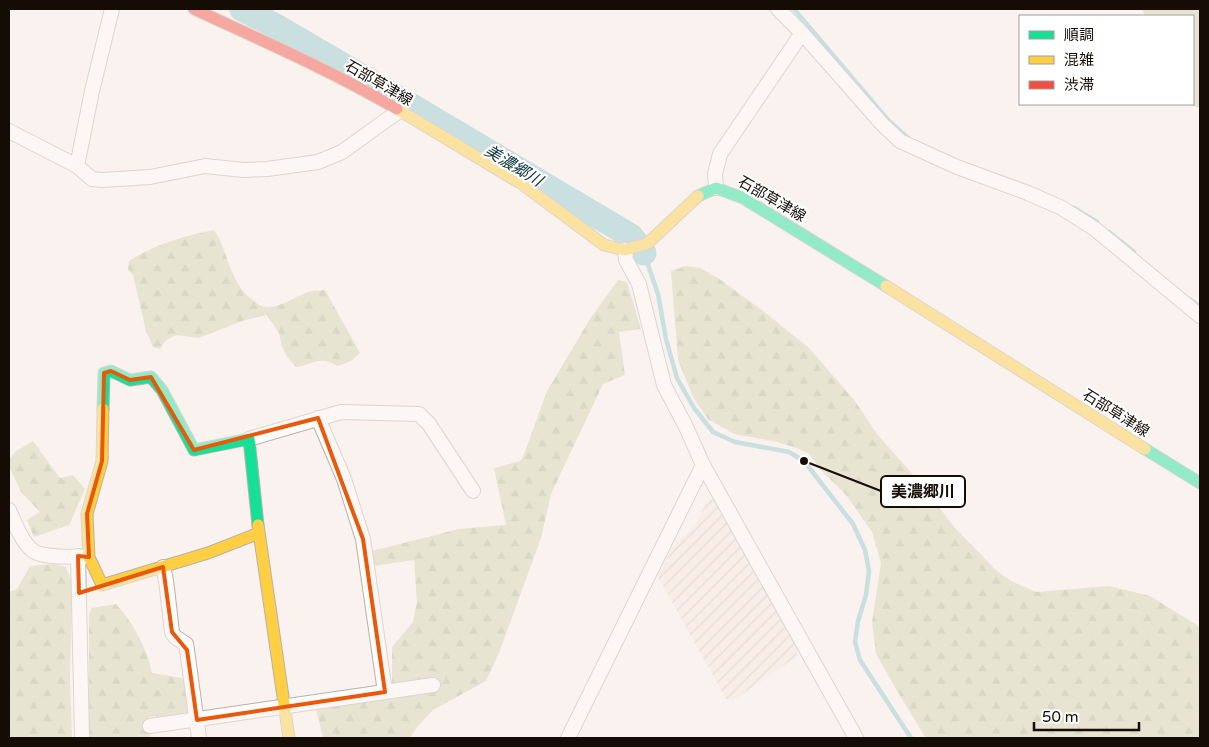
<svg xmlns="http://www.w3.org/2000/svg" width="1209" height="747" viewBox="0 0 1209 747" font-family="'Varela Round','Noto Sans JP',sans-serif">
	<style>
		.industrial { fill: url(#industrial-furrows) }
		.forest { fill: url(#forest-firs) }
		.lines { fill: none; stroke-linecap: round; stroke-linejoin: round }
		.stream { stroke: #8ec7cf; stroke-width: 4.5 }
		.river { stroke: #8ec7cf; stroke-width: 25 }
		.street-casing { stroke: #b9b1ac; stroke-width: 16 }
		.fast-casing { stroke: #b9b1ac; stroke-width: 13 }
		.slow-casing { stroke: #b9b1ac; stroke-width: 13 }
		.jam-casing { stroke: #b9b1ac; stroke-width: 13 }
		.street { stroke: #fefdfc; stroke-width: 14 }
		.fast { stroke: #16e098; stroke-width: 11 }
		.slow { stroke: #ffcf43; stroke-width: 11 }
		.jam { stroke: #f24e42; stroke-width: 11 }
		.marked { fill: none; stroke: #e8590c; stroke-width: 4; stroke-linejoin: round }
		.labels { text-anchor: middle; stroke-width: 4.5; stroke-linejoin: round; paint-order: stroke }
		.street-label { font-size: 15px; fill: #150c06; stroke: #fff }
		.water-label { font-size: 16px; font-style: italic; fill: #0b353b; stroke: #fff }
		.leader { fill: none; stroke: #150c06; stroke-width: 2 }
		.callout-dot { fill: #150c06; stroke: #fff; stroke-width: 2 }
		.callout { fill: #fff; stroke: #150c06; stroke-width: 2 }
		.callout-label { font-size: 16px; text-anchor: middle; font-weight: bold; fill: #150c06 }
	</style>
	<defs>
		<pattern id="industrial-furrows" width="10" height="10" patternUnits="userSpaceOnUse" patternTransform="scale(1.25)"><rect width="10" height="10" fill="#f5e7de"/><path d="M-1 1l2-2M0 10L10 0M9 11l2-2" fill="none" stroke="#d1c5bd"/></pattern>
		<pattern id="forest-firs" width="22" height="20" patternUnits="userSpaceOnUse" patternTransform="scale(1.25)"><rect width="22" height="20" fill="#d0d4af"/><path d="M5 1l3.5 6h-7zM16 11l3.5 6h-7z" fill="#b2b595"/></pattern>
	</defs>
	<rect width="100%" height="100%" fill="#f9f2ee"/>
	<path class="industrial" d="M715 498 798 648 796 657 733 701 726 699 658 577 672 547 694 527 707 501Z"/>
	<path class="forest" d="M1142 9H1200V106L1198 108 1189 104H1193V16H1145Z
		M214 230C229 252 229 283 253 300 259 305 262 308 270 307 283 306 294 297 306 293 311 290 319 291 325 290L360 353 351 361 338 366C320 355 314 364 296 367L286 355 282 346 279 333 267 315 245 320 199 338 176 335 165 341 160 349 153 347 146 331 133 275 128 269 129 261C155 244 184 236 214 230Z
		M686 266 700 268 718 278 767 314 809 348 855 401 877 434 922 485 955 528 997 571 1011 581 1036 592 1109 586 1150 596 1200 627V738H926L899 694 876 654 872 622 881 563 872 532 847 496 823 472 809 454 799 449 777 442 734 434 708 419 693 397 678 360 671 271Z
		M618 280 627 282 641 329 619 332 625 375 603 384 551 494 541 538 499 653 486 681 433 710 417 727 410 738H323L316 709 409 693 392 685V647L413 622 417 602 414 560 373 566 368 552 459 529 506 525 494 468 520 461 523 457 547 391 590 319Z
		M33 441 60 478 73 475 85 489 69 525 34 537 27 520 40 512 21 492 9 466V460L16 451Z
		M54 564 66 567 72 583 70 680 72 738H9V592L17 589 30 566Z
		M116 604C133 623 147 648 152 673L187 679 190 714 149 717 150 738H89V615L92 608Z"/>
	<g class="lines">
		<path class="stream" d="M794 9 888 120 908 138
			M1074 208 1097 222
			M1109 232 1134 252
			M644 253 658 294 666 339 677 378 694 408 713 432 735 442 789 452 804 461 853 524 865 550 869 571 866 595 858 621 855 642 860 660 911 738
			M1191 300 1200 307"/>
		<path class="river" d="M242 9 274 25 336 61 609 223 631 236 644 253"/>
		<defs>
			<path id="street" d="M778 9 802 33 882 124 900 141 957 167 1028 193 1062 208 1095 229 1200 316
				M9 131 77 166 92 179 102 180 150 177 205 166 244 170 267 169 318 162 342 152 399 111
				M77 166 92 91 112 9
				M716 188 715 174 720 154 802 33
				M625 250 626 260 639 284 664 385 686 427 703 465 856 738
				M318 418 344 479 363 539 385 692
				M249 439 341 412 419 414 429 424 473 491
				M9 510C14 522 22 542 32 550 43 559 72 556 86 557
				M78 556 82 738
				M163 567 166 580 172 632 175 637 186 644 187 650 199 738
				M150 726 433 685
				M568 738 703 465"/>
			<path id="fast" d="M698 196 716 188 743 198 886 286
				M103 409 104 373 111 371 130 380 151 377 162 390 194 450 249 439 258 525
				M1145 449 1200 483"/>
			<path id="slow" d="M397 109 522 184 604 245 625 250 648 243 698 196
				M886 286 1145 449
				M103 409 102 461 87 514 89 557 102 585 208 553 259 533
				M258 525 289 738"/>
			<path id="jam" d="M194 9C263 41 332 71 397 109"/>
		</defs>
		<use href="#street" class="street-casing"/>
		<use href="#fast" class="fast-casing"/>
		<use href="#slow" class="slow-casing"/>
		<use href="#jam" class="jam-casing"/>
		<use href="#street" class="street"/>
		<use href="#fast" class="fast"/>
		<use href="#slow" class="slow"/>
		<use href="#jam" class="jam"/>
	</g>
	<path d="M0 0H1209V747H0ZM111 371 130 380 151 377 194 450 318 418 363 539 385 692 197 720 187 650 172 632 163 567 79 593 78 556 89 557 87 514 102 461 104 373Z" fill="#f9f2ee" fill-opacity=".55" fill-rule="evenodd"/>
	<path class="marked" d="M111 371 130 380 151 377 194 450 318 418 363 539 385 692 197 720 187 650 172 632 163 567 79 593 78 556 89 557 87 514 102 461 104 373Z"/>
	<g class="labels">
		<g class="street-label">
			<text transform="translate(379 83) rotate(30)" y="5">石部草津線</text>
			<text transform="translate(772 199) rotate(30)" y="5">石部草津線</text>
			<text transform="translate(1116 413) rotate(32)" y="5">石部草津線</text>
		</g>
		<g class="water-label">
			<text transform="translate(514 165) rotate(31)" y="6">美濃郷川</text>
		</g>
	</g>
	<path class="leader" d="M804 461L881 491"/>
	<circle class="callout-dot" cx="804" cy="461" r="5"/>
	<rect class="callout" x="881" y="476" width="84" height="31" rx="5"/>
	<g class="callout-label">
		<text x="923" y="497">美濃郷川</text>
	</g>
	<rect width="1209" height="747" fill="none" stroke="#150c06" stroke-width="20"/>
	<rect x="1019" y="15" width="175" height="90" fill="#ffffff" stroke="#a19e9b"/>
	<rect x="1029" y="31" width="25" height="8" fill="#16e098" stroke="#a19e9b"/>
	<text x="1064" y="40" font-size="15" fill="#150c06">順調</text>
	<rect x="1029" y="56" width="25" height="8" fill="#ffcf43" stroke="#a19e9b"/>
	<text x="1064" y="65" font-size="15" fill="#150c06">混雑</text>
	<rect x="1029" y="81" width="25" height="8" fill="#f24e42" stroke="#a19e9b"/>
	<text x="1064" y="90" font-size="15" fill="#150c06">渋滞</text>
	<path d="M1034 722v8h105v-8" fill="none" stroke="#150c06" stroke-width="2.5"/>
	<text x="1042" y="722" font-size="15" fill="#150c06" stroke="#ffffff" stroke-width="4" paint-order="stroke">50 m</text>
</svg>
